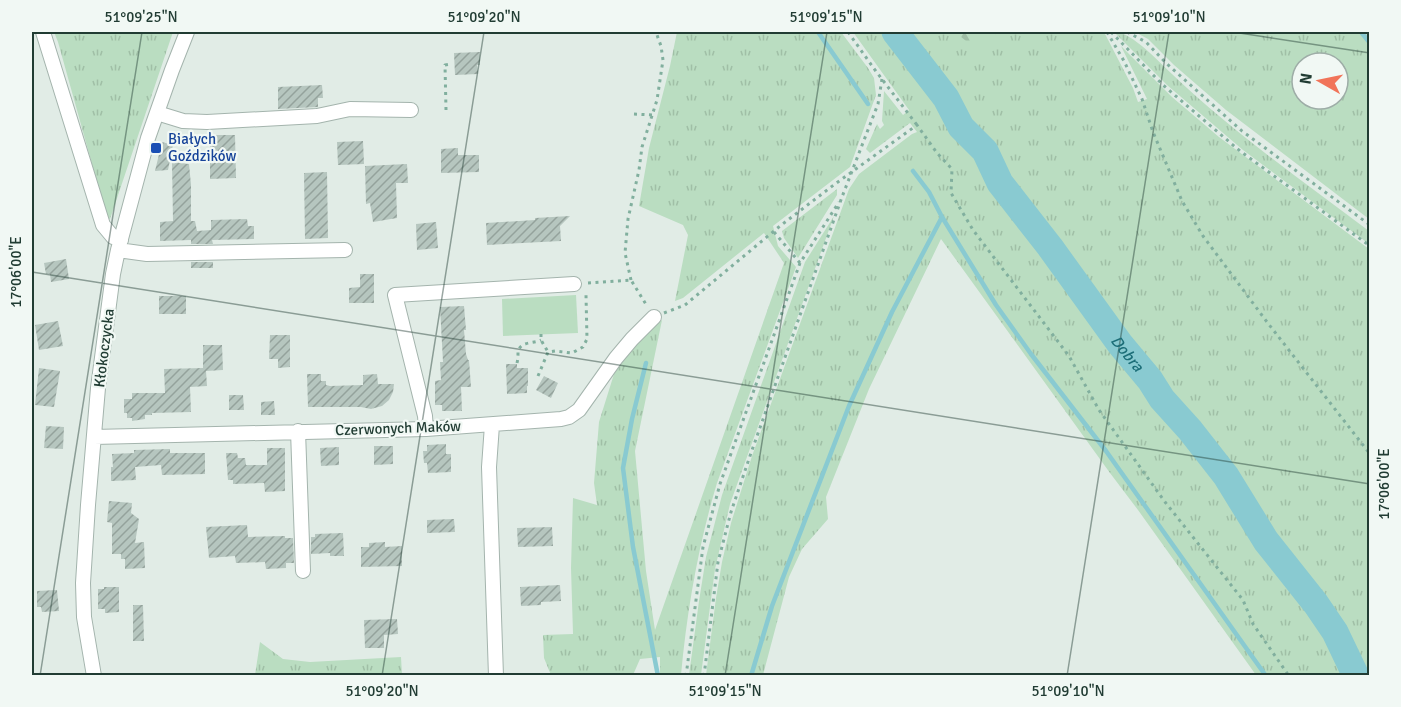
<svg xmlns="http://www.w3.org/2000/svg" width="1401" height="707" viewBox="0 0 1401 707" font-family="Signika,sans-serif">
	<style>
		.grass { fill: url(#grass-tufts); fill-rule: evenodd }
		.forest { fill: url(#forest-firs) }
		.garden { fill: #baddc1 }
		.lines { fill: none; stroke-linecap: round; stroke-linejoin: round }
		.stream { stroke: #89cad1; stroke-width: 4.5 }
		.river { stroke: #89cad1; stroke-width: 27 }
		.building { fill: url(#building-hatch) }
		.minor-casing { stroke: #a4b4ad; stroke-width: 16 }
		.path { stroke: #81af9e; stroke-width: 3; stroke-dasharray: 3 4.5; stroke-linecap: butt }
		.minor { stroke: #fff; stroke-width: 14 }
		.ticks { fill: none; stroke: #213c33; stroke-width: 1.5; stroke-opacity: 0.45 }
		.transit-dot { fill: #1a4fb4; stroke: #f1f8f4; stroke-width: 2 }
		.labels { text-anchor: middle; stroke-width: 4.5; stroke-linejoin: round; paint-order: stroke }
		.transit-label { font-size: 15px; fill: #164399; stroke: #f1f8f4; text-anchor: start }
		.street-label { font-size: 15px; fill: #213c33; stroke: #f1f8f4 }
		.water-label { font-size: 16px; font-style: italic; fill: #1c6e78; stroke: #f1f8f4 }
		.neatline { fill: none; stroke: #213c33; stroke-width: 2 }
		.ticks-label { font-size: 15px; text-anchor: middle; fill: #213c33 }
	</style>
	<defs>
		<pattern id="grass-tufts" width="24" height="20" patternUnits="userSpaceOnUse" patternTransform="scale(1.5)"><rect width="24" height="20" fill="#baddc1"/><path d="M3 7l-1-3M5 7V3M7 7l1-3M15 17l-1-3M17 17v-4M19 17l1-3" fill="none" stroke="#a0bfa6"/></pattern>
		<pattern id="forest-firs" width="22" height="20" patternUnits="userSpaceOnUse" patternTransform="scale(1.5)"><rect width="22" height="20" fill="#baddc1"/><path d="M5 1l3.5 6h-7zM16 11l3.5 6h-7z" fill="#a0bfa6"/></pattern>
		<pattern id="building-hatch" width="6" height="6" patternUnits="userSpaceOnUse" patternTransform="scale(1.5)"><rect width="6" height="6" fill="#b6c6bf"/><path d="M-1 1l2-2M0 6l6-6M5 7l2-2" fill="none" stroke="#94a29c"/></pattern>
	</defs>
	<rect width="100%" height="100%" fill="#e1ece6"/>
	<path class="grass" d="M54 32H173L110 219 107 218 58 42Z
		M677 32H841L868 68 874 78 876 95 872 106 850 167 773 226 778 246 796 267 717 483C698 546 687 611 681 675H660V657L640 659 633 675H551L544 658 543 635 573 634 571 568 573 498 597 505 594 483 599 422 614 374 642 334 662 320 635 451 646 571 655 630 784 263 764 233 683 298 675 301 688 235 683 225 639 206 649 148 670 66Z
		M853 32H889L909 62 939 99 960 132 985 162 1001 193 1071 281 1109 337 1142 380 1172 417 1187 432 1221 475 1260 537 1322 621 1338 647 1352 675H1256L1138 510 1110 473 941 239 869 389 826 497 828 519 802 549 789 577 763 675H706L716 598 722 562 731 523 752 456 849 189 859 174 912 134 917 132 910 123 870 153 866 149 877 124 880 129 884 125 882 121 884 91 903 115 909 110Z
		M905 32H1104L1133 88 1138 102 1147 99 1121 46 1172 97 1219 137 1369 249V675H1357L1342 642 1327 615 1266 539 1218 459 1187 424 1164 401 1028 214 1008 193 998 161 985 142 968 125 961 113 955 95 940 82Z
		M1114 32C1131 31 1159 62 1172 74 1233 132 1302 181 1369 231V244L1243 150 1167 85Z
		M1135 32H1369V219L1226 110 1174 65 1148 39ZM1302 63H1338V99H1302Z
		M837 189V195L798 258 784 238 782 231Z
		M834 216 730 504 715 569 701 675H689L699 601 706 557 722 495 805 262Z
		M260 642 283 659 310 662 401 657 402 675H255Z"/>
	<path class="forest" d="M958 32H997L990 42 972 46 960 36Z"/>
	<path class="garden" d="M576 295 578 333 503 336 502 299Z"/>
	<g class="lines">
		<path class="stream" d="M818 32 868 104
			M1361 32 1370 43
			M913 171 929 192 942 217
			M646 363 632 419 623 468 633 547 658 676
			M751 676 772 606 849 406 892 312 942 217 996 305 1031 354 1106 451 1266 676"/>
		<path class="river" id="s1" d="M895 32 946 98 961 127 985 151 1000 183 1050 247 1120 344 1150 380 1162 399 1190 430 1226 476 1266 541 1316 604 1335 632 1356 676"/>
	</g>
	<path class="building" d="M480 52V65H477L478 74 455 75 454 53Z
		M322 85 323 98H318V107L278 109V87Z
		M210 135H235L236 178 210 179Z
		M363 141 364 164 338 165 337 142Z
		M162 142 173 145 168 170 155 171Z
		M458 148V155H479V172L441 173V149Z
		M172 162 189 164 191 185V221H195L197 231 211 230V220L247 219 248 226H254V239L212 240 213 244H191V240L160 241V222L173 221Z
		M407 164 408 183H396L397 218 373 222 370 203 366 204 365 166Z
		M327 172 328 238 305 239 304 173Z
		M570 216 560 226 561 241 487 245 486 223 535 220V218Z
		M436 222 438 248 417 250 416 224Z
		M66 259 69 279 51 282 50 274H46L44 263Z
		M191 262H213V268H191Z
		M360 274H374V303H349V288L360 287Z
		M159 296H186V314H159Z
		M464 306 466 330H464L466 354 468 360H469L471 387H461L462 411H442V405H435V381L441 380 440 362H443L440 307Z
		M58 321 63 346 39 350 35 325Z
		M270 335H290V367L278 368V359H269Z
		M203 345H222L223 370 206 371 207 386 190 387 191 412 152 413V415H145V419L132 421V418H127V413H124V399H132V393H165L164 369 203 368Z
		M506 364H517V368H528V386H527V393L507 394Z
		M39 368 60 371 54 407 35 405Z
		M307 374H321V381H326V385L330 386 363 385V375L377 374 378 384H394L393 392 389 400 382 406 371 409 361 407H308Z
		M544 376 558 383 551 398 536 390Z
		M229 395H243L244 410H229Z
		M274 401 275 415H261V402Z
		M46 426 64 427 63 449 44 448Z
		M446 444V454H451V472L428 473 427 463H424L423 451H427V445Z
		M374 446H393V464L374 465Z
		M339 447V465L321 466 320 448Z
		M267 448H285V491L265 492 264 483 233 484V480H228L226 453H237L238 458H245L246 465H267Z
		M170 449V453H205V474L162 475 161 465 135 467 136 480 111 481V467H113L112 454 134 453V450Z
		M109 501 132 503 131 513 139 519 135 543 144 542 145 568 125 569V559H121V554H112V523L107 522Z
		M454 519 455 532 427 533V520Z
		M247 525 248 537 285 536V538H293L294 563H286V568L266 569 265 562 236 563 235 556 209 558 206 527Z
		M552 527 553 546 518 547 517 528Z
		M343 533 344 556H330V553L311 554V537H315V534Z
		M385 542V547L402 546V566L361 567V547H369V543Z
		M560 585 561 601 541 602V605L521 606 520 587Z
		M104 587H119V612L105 613V609H98V589H104Z
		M57 590 59 611 42 612 41 607H37V591Z
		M133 605H143L144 641H133Z
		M397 619 398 634 384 635V648H365L364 620Z"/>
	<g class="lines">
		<defs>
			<path id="minor" d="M43 32 103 225 113 237 121 240
				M157 113 183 121 207 122 317 116 350 109 411 110
				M118 250 147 254 345 250
				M492 425 489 467 496 676
				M426 429 425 416 395 295 574 284
				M298 431 303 571
				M94 437 426 429 561 419 569 417 579 410 616 358 632 339 654 317
				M94 676 84 617 83 583 88 505 98 388 113 274 118 250 148 138 172 70 187 32"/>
		</defs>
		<use href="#minor" class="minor-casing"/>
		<path class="path" d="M848 32 875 70 917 125
			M1107 32 1124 61 1142 99 1153 132 1182 201 1203 236 1267 322 1370 454
			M1111 32 1163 85 1199 116 1240 151 1370 246
			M1127 32 1146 42 1167 64 1242 131 1370 225
			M446 110 445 65 451 64
			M634 114 652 115
			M774 232 800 263
			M631 280 625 253 628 219 639 170 642 147 657 100 663 60 661 46 657 35 654 32
			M588 283 631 280 647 306
			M664 313 685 305 780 226 835 184 917 125 937 153 952 169 951 193 973 230 1069 356 1099 410 1165 502 1243 600 1253 624 1289 676
			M541 334V340L548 352
			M517 363C518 359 518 356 518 352 520 341 533 344 541 340
			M538 376 548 352 555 351 572 353 583 347 587 339 586 295
			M686 676 703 547 720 484 800 263 839 202
			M704 676 718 562 731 512 751 453 842 197 878 104 882 79"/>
		<use href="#minor" class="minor"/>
	</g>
	<path class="ticks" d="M1233 32 1370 53M32 272 1370 484M40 676 142 32M382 676 484 32M725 676 827 32M1067 676 1169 32"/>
	<rect class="transit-dot" x="150" y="142" width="12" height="12" rx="3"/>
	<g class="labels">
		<g class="transit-label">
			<text x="168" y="144">Białych<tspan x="168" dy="17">Goździków</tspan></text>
		</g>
		<g class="street-label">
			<text transform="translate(104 348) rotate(-83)" y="5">Kłokoczycka</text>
			<text transform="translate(398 428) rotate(-2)" y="5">Czerwonych Maków</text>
		</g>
		<g class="water-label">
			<text dy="6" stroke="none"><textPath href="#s1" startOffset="398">Dobra</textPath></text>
		</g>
	</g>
	<rect width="1401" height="707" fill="none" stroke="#f1f8f4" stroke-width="66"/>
	<g transform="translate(1320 81) rotate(279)"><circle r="28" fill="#f1f8f4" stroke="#9eada7" stroke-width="1.5"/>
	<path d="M0-4.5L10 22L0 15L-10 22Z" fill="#f17459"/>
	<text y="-9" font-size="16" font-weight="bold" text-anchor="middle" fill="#213c33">N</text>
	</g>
	<rect x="33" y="33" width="1335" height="641" class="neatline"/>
	<g class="ticks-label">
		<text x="141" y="22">51°09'25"N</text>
		<text x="484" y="22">51°09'20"N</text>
		<text x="826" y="22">51°09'15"N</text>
		<text x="1169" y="22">51°09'10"N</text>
		<text transform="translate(16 272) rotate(-90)" y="5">17°06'00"E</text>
		<text transform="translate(1384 484) rotate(-90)" y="5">17°06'00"E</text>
		<text x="382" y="696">51°09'20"N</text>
		<text x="725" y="696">51°09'15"N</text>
		<text x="1068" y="696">51°09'10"N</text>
	</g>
</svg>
